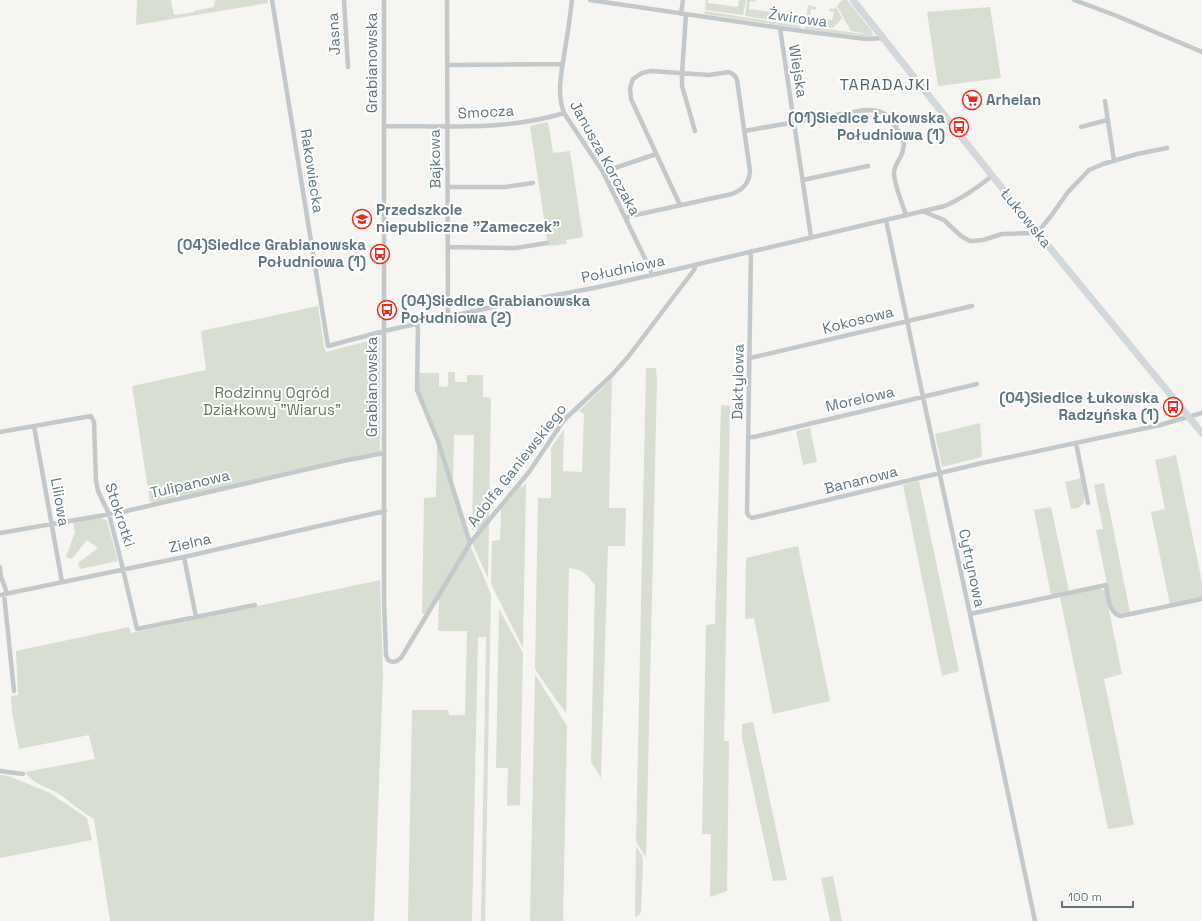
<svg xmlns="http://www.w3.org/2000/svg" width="1202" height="921" viewBox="0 0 1202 921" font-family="'Space Grotesk',sans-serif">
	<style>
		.green { fill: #d8ded2 }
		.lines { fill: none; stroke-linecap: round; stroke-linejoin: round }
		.minor { stroke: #c3c8ca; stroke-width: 4.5 }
		.secondary { stroke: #d2d8db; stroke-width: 7 }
		.labels { text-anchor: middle; stroke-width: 4; stroke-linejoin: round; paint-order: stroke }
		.street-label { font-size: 15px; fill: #5f767f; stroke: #fff }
		.poi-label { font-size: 15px; font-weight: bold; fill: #5f767f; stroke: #fff; text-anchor: start }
		.park-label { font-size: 15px; fill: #66775e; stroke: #fff }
		.neighbourhood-label { font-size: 16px; letter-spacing: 1px; fill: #51636a; stroke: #fff }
	</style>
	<rect width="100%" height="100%" fill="#f6f5f2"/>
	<path class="green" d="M137 0H172L171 2 174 15 194 12V11L214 7 215 0H268V3L136 25Z
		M706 0H708V3L738 7 739 0H746L743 15 705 10Z
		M747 0H756L755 2 750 1 749 9 772 12 783 14V13L803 16 801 25 745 16Z
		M842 0H847L872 31 873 35 871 36 870 37 805 29V26L863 34V33L851 31 837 6Z
		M808 5 816 7V10L811 9 810 17 832 20 834 12 829 11 830 8 834 9 836 7 842 18 833 28 805 24Z
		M990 7 1001 78 938 86 927 12Z
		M704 11 801 26 800 28 705 14Z
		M548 122 553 153 570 151 583 237 566 240 567 244 548 246 530 126Z
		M318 306 324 346 326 352 380 338V453L152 503V502H150L132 386 206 370 201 331Z
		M646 368H656L657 380 646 857 636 842Z
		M448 372H455V382H467V375H483V397L491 398 489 518C484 524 481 531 472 530L474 435H454L453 485 418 389 419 373H439V386L443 387 448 386Z
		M612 379 609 508H626L625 546H608L601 778 591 762 595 585C586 574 584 570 569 568L566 713 547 687 535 669 538 498H551V448L564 429 563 471 582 472 584 414 579 411Z
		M721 405 730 406 724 741H729L727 891 710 897 711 834H702L706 625 715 624Z
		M980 423 982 457 942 467 935 434Z
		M810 428 817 462 803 465 796 431Z
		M437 445 469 542 427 613 422 614 424 498 436 497Z
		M1176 455 1202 582V598L1170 605 1151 512 1165 509 1155 460Z
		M1082 478 1084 494V503L1078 508 1071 509 1065 482Z
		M919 481 959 671 942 676 903 485Z
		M526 483 523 648 491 584 492 541 500 540 501 509 521 485 522 488Z
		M1104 483 1130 612 1119 614 1112 609 1096 530 1103 529 1094 485Z
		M1051 507 1069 591 1051 595 1034 510Z
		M95 518H102V519H104L107 521 118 561 80 569 78 563 98 548 87 540 72 559 66 557 75 532 73 522Z
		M489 523 488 578 472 543Z
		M470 545 491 594 485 921H481L486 637H478L472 921H408L412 710H448L449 715H465L467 631H438L439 597Z
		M798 546 830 701 773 714 754 618 745 619 746 558Z
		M380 580 383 676 374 921H110L94 819C81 812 71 802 59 794 47 786 32 784 25 772L95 759 89 735 19 749 12 712 11 696 18 695 16 651 129 627 131 633Z
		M1099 588 1105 591 1122 674 1104 679 1134 825 1108 829 1060 597Z
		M499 609 523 653 520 805 507 806 508 768H496Z
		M535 674 567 726 563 921H530Z
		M753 722 754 726 787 880 773 881 742 738V724Z
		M0 775H5L21 781 50 793 87 818 92 840 0 858Z
		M636 846 642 855 643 864 641 912 639 915 635 917Z
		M833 876 842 921H830L821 878Z"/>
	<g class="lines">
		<path class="minor" d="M272 0 328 346 384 331 448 317 501 305 594 288 652 275 945 206C963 198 977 188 992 176
			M344 0 348 67
			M384 0V602L386 655 388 660C393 663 396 662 401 658L470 543 529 472 564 420 611 376 628 357 694 270 696 265
			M447 0 448 317
			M572 0C570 16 568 33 565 49 562 70 556 93 564 113L603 172 650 269 652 275
			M590 0 802 31 866 39 884 38
			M1074 0 1117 16 1202 52
			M681 14 683 0
			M686 14 682 74V86L695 131
			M780 28 811 237
			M447 65 563 64
			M1105 101 1114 161
			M384 126C444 126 506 131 564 113
			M1081 127 1107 120
			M744 131 865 110C872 110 878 110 883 113 890 117 903 136 904 144 904 145 903 149 903 150 902 158 894 164 894 173 894 184 902 203 906 215
			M603 172 656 154
			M803 180 868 166
			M448 187H505L533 183
			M922 211 944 220 961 236 970 241 983 240 1002 234 1031 233 1036 231 1042 227 1051 216 1068 192 1089 170 1103 164 1137 154 1167 148
			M626 218 631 216 732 194C744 189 749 183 750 171L737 80C736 76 734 74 729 72L709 75 651 71 642 73 633 79 630 88 631 99 680 205
			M886 220 923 397 970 614 1035 921
			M448 247 516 248 547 243
			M751 251 747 513 749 516 752 518 982 463 1160 425 1202 413
			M418 324 417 390 438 441 470 543
			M750 358 972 306
			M34 426 62 582
			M0 432 91 416 94 422 96 481 98 491 109 514 121 561 137 629 255 605
			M749 437H754L977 384
			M1076 443 1088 503
			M0 533 122 512 343 461 384 453
			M184 557 196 617
			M0 567 1 577 7 593
			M4 594 14 691
			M0 595 184 557 288 533 385 511
			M970 614 1106 585C1108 596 1108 613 1121 616L1202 599
			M0 771 23 774"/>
		<path class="secondary" d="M853 0 1036 231 1202 433"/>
	</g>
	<defs>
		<symbol id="supermarket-ring" viewBox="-11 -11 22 22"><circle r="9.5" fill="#fff" stroke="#ef2819" stroke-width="1.5"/><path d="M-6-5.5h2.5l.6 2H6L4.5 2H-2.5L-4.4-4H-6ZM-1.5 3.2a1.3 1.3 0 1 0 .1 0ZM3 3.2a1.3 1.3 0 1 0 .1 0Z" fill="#ef2819"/></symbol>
		<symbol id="bus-ring" viewBox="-11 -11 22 22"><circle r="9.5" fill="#fff" stroke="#ef2819" stroke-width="1.5"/><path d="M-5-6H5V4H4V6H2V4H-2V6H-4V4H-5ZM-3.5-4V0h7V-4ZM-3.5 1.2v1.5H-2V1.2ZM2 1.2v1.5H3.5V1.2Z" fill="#ef2819"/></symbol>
		<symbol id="school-ring" viewBox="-11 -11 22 22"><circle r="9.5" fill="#fff" stroke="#ef2819" stroke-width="1.5"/><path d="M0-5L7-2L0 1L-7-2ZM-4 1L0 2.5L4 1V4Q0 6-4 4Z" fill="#ef2819"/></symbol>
	</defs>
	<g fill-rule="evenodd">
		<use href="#supermarket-ring" x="961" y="89" width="22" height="22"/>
		<use href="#bus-ring" x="948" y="116" width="22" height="22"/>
		<use href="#school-ring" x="351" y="208" width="22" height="22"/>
		<use href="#bus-ring" x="369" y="243" width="22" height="22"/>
		<use href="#bus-ring" x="376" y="299" width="22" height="22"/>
		<use href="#bus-ring" x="1162" y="396" width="22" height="22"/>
	</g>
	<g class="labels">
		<g class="street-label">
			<text transform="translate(798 18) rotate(8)" y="5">Żwirowa</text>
			<text transform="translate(334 34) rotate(-93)" y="5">Jasna</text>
			<text transform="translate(372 63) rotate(-90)" y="5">Grabianowska</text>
			<text transform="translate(798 71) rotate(81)" y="5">Wiejska</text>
			<text transform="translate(486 112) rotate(-3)" y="5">Smocza</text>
			<text transform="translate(605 158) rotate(61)" y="5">Janusza Korczaka</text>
			<text transform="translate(435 159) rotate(-91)" y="5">Bajkowa</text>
			<text transform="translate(312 171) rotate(81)" y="5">Rakowiecka</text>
			<text transform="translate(1026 218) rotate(51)" y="5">Łukowska</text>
			<text transform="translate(623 269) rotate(-12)" y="5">Południowa</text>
			<text transform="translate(858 320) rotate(-14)" y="5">Kokosowa</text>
			<text transform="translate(738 382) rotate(-89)" y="5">Daktylowa</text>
			<text transform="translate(372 387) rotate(-90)" y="5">Grabianowska</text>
			<text transform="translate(860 399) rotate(-13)" y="5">Morelowa</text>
			<text transform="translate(517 465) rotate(-52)" y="5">Adolfa Ganiewskiego</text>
			<text transform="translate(861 480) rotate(-14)" y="5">Bananowa</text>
			<text transform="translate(190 484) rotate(-13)" y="5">Tulipanowa</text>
			<text transform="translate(60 502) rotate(80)" y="5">Liliowa</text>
			<text transform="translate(120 515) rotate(72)" y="5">Stokrotki</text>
			<text transform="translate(190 543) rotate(-13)" y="5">Zielna</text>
			<text transform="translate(972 568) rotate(78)" y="5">Cytrynowa</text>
		</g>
		<g class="poi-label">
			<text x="986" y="105">Arhelan</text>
			<text x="945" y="123" text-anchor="end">(01)Siedlce Łukowska<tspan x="945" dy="17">Południowa (1)</tspan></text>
			<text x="376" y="215">Przedszkole<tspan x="376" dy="17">niepubliczne "Zameczek"</tspan></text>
			<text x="366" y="250" text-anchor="end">(04)Siedlce Grabianowska<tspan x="366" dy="17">Południowa (1)</tspan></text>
			<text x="401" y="306">(04)Siedlce Grabianowska<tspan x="401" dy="17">Południowa (2)</tspan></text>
			<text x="1159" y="403" text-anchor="end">(04)Siedlce Łukowska<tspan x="1159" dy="17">Radzyńska (1)</tspan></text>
		</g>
		<g class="park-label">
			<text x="272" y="398">Rodzinny Ogród<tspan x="272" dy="17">Działkowy "Wiarus"</tspan></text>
		</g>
		<g class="neighbourhood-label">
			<text x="885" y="90">TARADAJKI</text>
		</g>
	</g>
	<path d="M1062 901v6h71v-6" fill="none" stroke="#5f767f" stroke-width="2"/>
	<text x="1068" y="901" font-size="12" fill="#5f767f" stroke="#ffffff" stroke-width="3" paint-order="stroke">100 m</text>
</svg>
